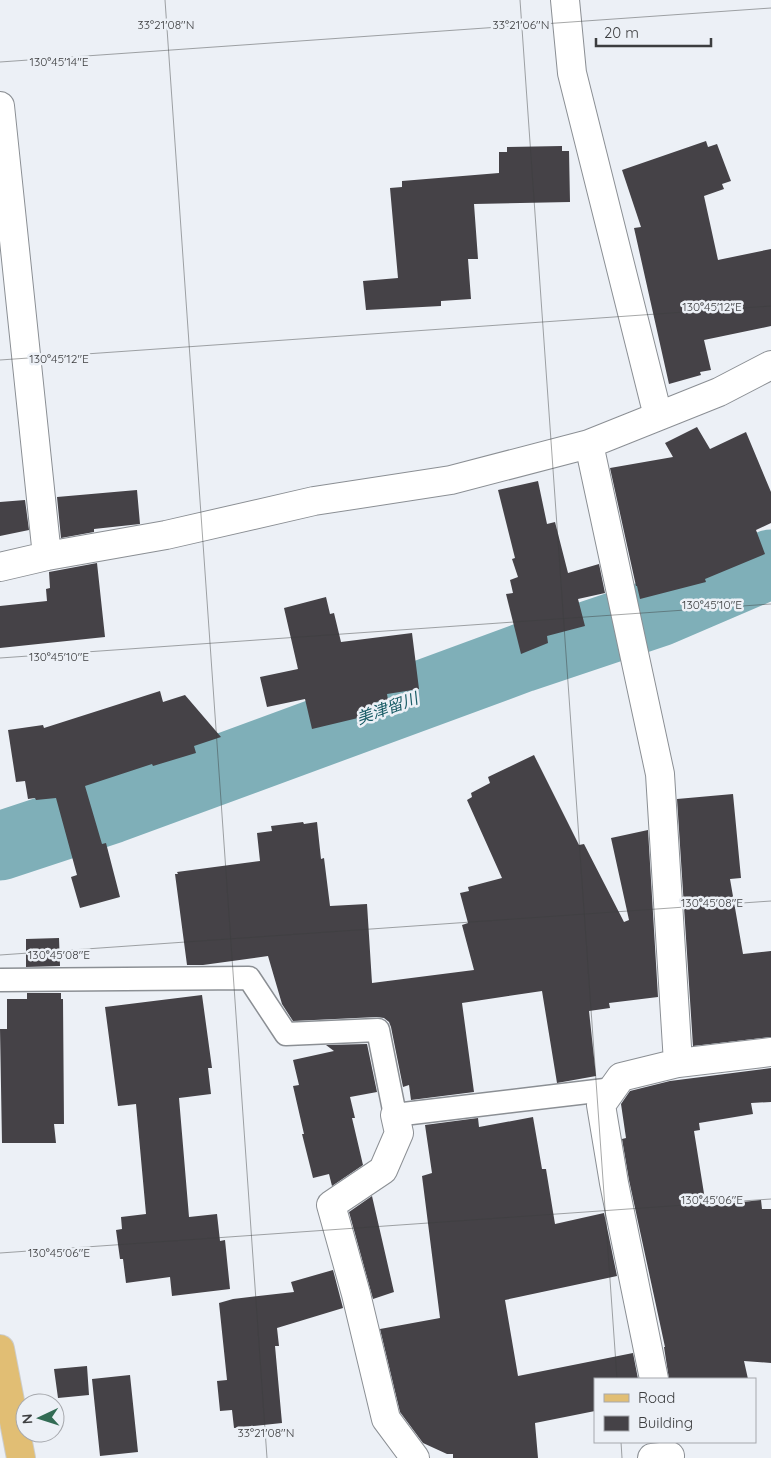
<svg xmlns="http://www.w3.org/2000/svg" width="771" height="1458" viewBox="0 0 771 1458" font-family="Quicksand,'Noto Sans JP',sans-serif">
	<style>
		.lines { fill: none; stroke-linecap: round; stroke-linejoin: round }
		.river { stroke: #7fafb8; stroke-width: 69 }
		.building { fill: #454247 }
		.service-casing { stroke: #8b8f94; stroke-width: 25 }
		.minor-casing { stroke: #8b8f94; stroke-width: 30 }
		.primary-casing { stroke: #cccdcd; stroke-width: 30 }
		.service { stroke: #fff; stroke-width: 22 }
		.minor { stroke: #fff; stroke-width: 28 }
		.primary { stroke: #e1be74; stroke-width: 28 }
		.ticks { fill: none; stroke: #3c3d3f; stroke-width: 1; stroke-opacity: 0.45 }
		.labels { text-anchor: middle; stroke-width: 5; stroke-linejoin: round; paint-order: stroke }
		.water-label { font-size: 16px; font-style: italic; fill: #1b5d67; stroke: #ecf0f6 }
		.ticks-label { font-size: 12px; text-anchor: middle; fill: #3c3d3f; stroke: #ecf0f6; stroke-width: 5; stroke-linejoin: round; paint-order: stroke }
	</style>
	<rect width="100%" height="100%" fill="#ecf0f6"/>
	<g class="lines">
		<path class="river" d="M0 846 112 809 522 658 659 612 771 564"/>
	</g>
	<path class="building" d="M706 141 708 147 717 144 731 181 722 184 724 189 704 196 718 260 771 249V326L704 340 711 370 700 372 701 375 669 384 634 228 641 227 622 170Z
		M562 146V151H569L570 202 474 204 478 259H468L471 299 441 301V306L366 310 363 281 398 278 390 188 402 187V181L499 173V152H507V147Z
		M697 427 710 449 746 432 771 492V523L756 530 765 554 705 579 706 582 640 599 637 586H636L610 468 673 457 665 443Z
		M538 481 547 524 555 522 568 573 599 564 605 593 578 599 585 626 547 636 548 643 521 654 506 594 513 593 510 580 518 577 512 559 515 558 498 490Z
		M137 490 140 524 94 529V532L61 538 57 497Z
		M25 500 29 530 0 536V502Z
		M97 563 105 637 0 648V606L47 601 46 589 50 588 49 572Z
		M326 597 330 614 334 613 341 642 412 633 419 689 387 694 388 700 376 702 379 713 312 729 305 699 267 707 260 677 298 669 284 608Z
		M160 691 163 702 185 695 221 737 194 746 196 753 153 766 152 764 85 786 102 844 106 843 120 897 80 908 71 877 77 875 56 798 36 800 35 798 28 799 25 781 16 782 8 730 43 725 44 728Z
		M534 755 579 845 584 844 624 922 629 920 611 838 648 830 658 997 609 1003 610 1008 589 1011 596 1076 557 1083 542 991 462 1003 474 1092 411 1100 409 1085 403 1087 391 1027 389 1022 384 1018 377 1017 293 1021 282 1004 268 956 203 965H187L175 874H178L177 872 260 861 257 833 272 831 271 826 303 822 304 824 317 822 321 859 324 858 330 906 367 904 372 983 474 970 462 925 468 923 460 893 469 891 468 887 502 878 467 800 472 797 471 793 490 783 488 777Z
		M733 794 741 878 730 879 743 954 771 951V1037L693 1046 677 799Z
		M59 938 60 966 26 967V939Z
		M27 993H61V999H63L64 1124H54L56 1143H2L0 1029H7V999H27Z
		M202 995 212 1068H208L211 1094 179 1098 189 1217 217 1214 220 1241 225 1240 230 1289 172 1296 170 1277 126 1283 123 1259H120L116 1230 122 1229 121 1217 146 1214 136 1104 118 1106 105 1007Z
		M367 1044 377 1092 350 1097 355 1118H352L363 1165 332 1186 329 1174 313 1178 302 1134H304L293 1086 299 1085 293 1060 334 1051 326 1045Z
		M771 1068V1102L751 1103 753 1114 699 1123 700 1130 694 1131 706 1206 761 1200 762 1209H771V1363L744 1361 748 1379H669L664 1347H665L629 1180 622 1139 626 1138 621 1104 630 1091 670 1081Z
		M533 1117 542 1169H546L555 1224 604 1213 617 1276 505 1300 518 1376 633 1353 638 1379H595V1411L535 1423 538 1458H453V1454H447L423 1443 400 1412 380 1329 440 1318 422 1176 432 1173 425 1125 478 1118 479 1127Z
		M372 1196 394 1292 373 1299 349 1212Z
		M333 1270 343 1308 277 1328 279 1346H275L282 1423 234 1428 232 1410 220 1411 217 1381 227 1380 219 1303 233 1299 294 1292 291 1282Z
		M87 1366 89 1395 58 1398 54 1369Z
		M130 1375 138 1452 100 1456 92 1379Z"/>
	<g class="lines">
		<defs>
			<path id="service" d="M0 980 249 978 286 1034 378 1030 395 1115 613 1089"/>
			<path id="minor" d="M565 0 572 73 658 416
				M0 106 47 556
				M589 444 660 774 678 1063
				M0 567 47 556 166 535 314 501 451 480 589 444 719 392 771 365
				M395 1115 399 1133 383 1170 331 1205 356 1294 386 1419 415 1458
				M654 1379 614 1183 601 1105 621 1077 678 1063 771 1052
				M652 1458 670 1456"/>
			<path id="primary" d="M0 1349 21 1458"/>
		</defs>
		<use href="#service" class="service-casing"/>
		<use href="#minor" class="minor-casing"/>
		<use href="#primary" class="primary-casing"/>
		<use href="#service" class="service"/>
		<use href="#minor" class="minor"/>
		<use href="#primary" class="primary"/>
	</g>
	<path class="ticks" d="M165 0 267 1458M520 0 617 1379M0 62 771 8M0 360 771 306M0 658 771 604M0 955 771 901M0 1253 771 1199M621 1442 622 1458"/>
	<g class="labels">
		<g class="water-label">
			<text transform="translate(387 708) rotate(-20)" y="6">美津留川</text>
		</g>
	</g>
	<g class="ticks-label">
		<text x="166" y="29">33°21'08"N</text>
		<text x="521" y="29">33°21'06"N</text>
		<text x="59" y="66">130°45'14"E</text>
		<text x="712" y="311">130°45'12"E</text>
		<text x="59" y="363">130°45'12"E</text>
		<text x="712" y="609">130°45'10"E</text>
		<text x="59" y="661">130°45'10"E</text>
		<text x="712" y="907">130°45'08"E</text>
		<text x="59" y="959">130°45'08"E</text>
		<text x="712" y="1204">130°45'06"E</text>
		<text x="59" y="1257">130°45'06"E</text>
		<text x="266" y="1437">33°21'08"N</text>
	</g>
	<rect x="594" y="1378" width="162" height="65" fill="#ecf0f6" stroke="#a6a8ad"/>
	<rect x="604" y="1394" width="25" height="8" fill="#e1be74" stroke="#a6a8ad"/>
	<text x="638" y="1403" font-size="15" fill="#3c3d3f">Road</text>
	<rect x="604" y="1416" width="25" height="15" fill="#454247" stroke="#a6a8ad"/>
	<text x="638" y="1428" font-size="15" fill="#3c3d3f">Building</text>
	<g transform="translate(40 1418) rotate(266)"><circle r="24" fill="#ecf0f6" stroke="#a6a8ad"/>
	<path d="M0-4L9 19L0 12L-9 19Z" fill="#326b54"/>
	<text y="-8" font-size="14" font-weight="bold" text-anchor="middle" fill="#3c3d3f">N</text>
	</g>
	<path d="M596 38v8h115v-8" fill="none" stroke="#3c3d3f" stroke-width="2.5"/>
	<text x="604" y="38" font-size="15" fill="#3c3d3f" stroke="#ecf0f6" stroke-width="4" paint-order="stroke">20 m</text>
</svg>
